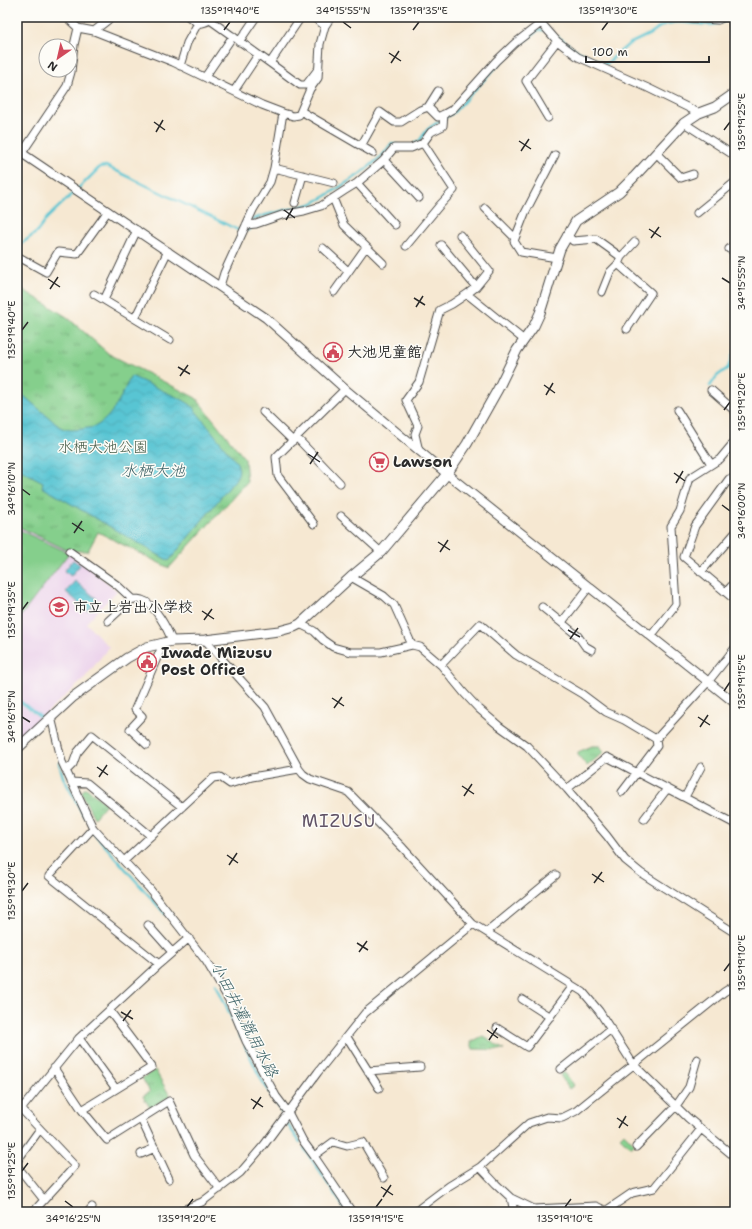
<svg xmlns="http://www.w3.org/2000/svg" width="752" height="1229" viewBox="0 0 752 1229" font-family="'Shantell Sans','Klee One',sans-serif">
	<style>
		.built { fill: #ebd1eb }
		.green { fill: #85cf8c; stroke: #587d5c }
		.park { fill: url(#park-tufts); stroke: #587d5c }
		.water { fill: url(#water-waves); stroke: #42787f }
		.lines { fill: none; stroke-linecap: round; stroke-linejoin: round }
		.stream { stroke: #59c5d3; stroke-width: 2.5 }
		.minor-casing { stroke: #494744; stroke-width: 9 }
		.tertiary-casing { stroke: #494744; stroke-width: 10 }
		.secondary-casing { stroke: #494744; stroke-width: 11 }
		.minor { stroke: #fff; stroke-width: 7 }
		.tertiary { stroke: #fff; stroke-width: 8 }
		.secondary { stroke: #fff; stroke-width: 9 }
		.ticks { fill: none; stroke: #2b2b2b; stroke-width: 1.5 }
		.labels { text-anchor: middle; stroke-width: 3; stroke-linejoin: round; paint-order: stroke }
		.poi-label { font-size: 15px; font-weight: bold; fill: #2b2b2b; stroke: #fdfcf7; text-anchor: start }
		.park-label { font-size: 15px; fill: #465c48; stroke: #fdfcf7 }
		.water-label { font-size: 16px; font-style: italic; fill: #3b6166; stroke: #fdfcf7 }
		.quarter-label { font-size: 17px; letter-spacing: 1px; fill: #615366; stroke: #fdfcf7 }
		.neatline { fill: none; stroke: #2b2b2b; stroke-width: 1.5 }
		.ticks-label { font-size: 10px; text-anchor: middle; fill: #2b2b2b }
	</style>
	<defs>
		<pattern id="park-tufts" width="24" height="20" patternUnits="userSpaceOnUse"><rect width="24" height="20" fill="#85cf8c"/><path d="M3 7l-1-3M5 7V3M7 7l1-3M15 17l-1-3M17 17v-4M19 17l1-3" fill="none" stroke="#6da873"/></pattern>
		<pattern id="water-waves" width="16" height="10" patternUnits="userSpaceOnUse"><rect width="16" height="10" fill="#59c5d3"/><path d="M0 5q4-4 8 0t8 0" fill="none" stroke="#4ea9b5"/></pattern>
	</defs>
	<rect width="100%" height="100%" fill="#fdfcf7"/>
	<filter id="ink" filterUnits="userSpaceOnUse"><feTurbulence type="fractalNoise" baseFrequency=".025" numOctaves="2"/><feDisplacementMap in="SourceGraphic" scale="8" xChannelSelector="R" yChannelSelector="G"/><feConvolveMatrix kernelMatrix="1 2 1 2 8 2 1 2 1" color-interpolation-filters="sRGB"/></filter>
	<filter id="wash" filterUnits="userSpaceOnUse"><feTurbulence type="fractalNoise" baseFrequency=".012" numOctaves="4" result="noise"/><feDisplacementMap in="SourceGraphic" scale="16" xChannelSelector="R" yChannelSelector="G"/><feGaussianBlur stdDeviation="0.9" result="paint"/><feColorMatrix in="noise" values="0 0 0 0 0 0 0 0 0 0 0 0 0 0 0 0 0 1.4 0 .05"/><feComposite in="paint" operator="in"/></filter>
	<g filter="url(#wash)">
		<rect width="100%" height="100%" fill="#f6e8d2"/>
		<path class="built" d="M17 526 69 551 117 591 86 623 109 647 83 680 42 717 17 698Z
			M17 701 40 718 17 741Z"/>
		<path class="green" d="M17 529 69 553 17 621Z"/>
		<path class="park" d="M17 286 67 317 109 354 196 398 245 459 247 482 169 568 98 532 88 551H69L17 526Z
			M592 746H600L604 752 587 766 578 755V752Z
			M86 788 106 804 94 818 81 792Z
			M483 1036 504 1050 473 1049 471 1042Z
			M155 1070 170 1096 150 1108 143 1096 150 1092 142 1078Z
			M564 1072 574 1085 569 1089 560 1075Z
			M624 1133 635 1144 631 1148 620 1137Z"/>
		<path class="water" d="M131 376 183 400 191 405 237 463C240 470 239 474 235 480L169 561 42 487 43 482 17 468V390L60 427C68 431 73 430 82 429 85 428 90 428 94 427 113 418 122 394 131 376Z
			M73 560 80 565 71 576 64 571Z
			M75 581 97 599 88 611 66 592Z"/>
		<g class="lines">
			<path class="stream" d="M558 37 579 52 606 64 629 44 650 34 658 28 666 24 677 22 711 25 730 20
				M415 143 420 140 427 130 432 126 454 112 500 63 517 47 538 30H545
				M17 247 37 232 47 218 85 182 100 167 106 166 238 230H249L253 219 266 215 311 204 326 196 360 174 382 156 391 144 397 145
				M710 386 717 376 728 368 735 350
				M17 699 41 717
				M59 763 63 777 84 816
				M92 831 165 914
				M216 984 241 1038
				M245 1046 261 1079 272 1096
				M275 1100 290 1128 300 1142
				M304 1148 347 1212"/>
		</g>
	</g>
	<g filter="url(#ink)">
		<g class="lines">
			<defs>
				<path id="minor" d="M66 17 78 28 94 31 173 62 262 105 283 113 293 116 299 115 310 89 318 78 320 44 325 26 331 17
					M189 17C198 23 199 26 210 20L270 63 300 85H306L319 68
					M313 17 325 26
					M536 17 557 41 578 57 648 88 699 113
					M692 17 691 18 718 20 724 17
					M731 17 735 34
					M94 31 112 17
					M239 42 256 17
					M270 63 301 17
					M180 66 187 43 198 23
					M205 77 233 36
					M234 91 258 55
					M428 107 438 117 444 114
					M301 111 373 153
					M548 118 526 81 557 41
					M684 123 735 156
					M361 146 380 112 394 122H401L420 110 428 107 438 91
					M656 153 681 178 693 174
					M555 155 525 213 514 241 521 252 557 258
					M17 156 22 153 67 86 71 72 74 45 78 28
					M384 160 419 198
					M274 168 334 183
					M357 183 395 225
					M333 198 344 225 383 263
					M295 203 303 175
					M485 208 515 238
					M697 213 735 182
					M246 225 256 224 282 215 304 211 321 206 344 191 357 183 383 161 394 148H411L423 143 431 132 443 126 444 114 453 109 496 61 515 43 541 23
					M460 235 489 271 476 287 467 294
					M567 235 573 241 596 239 621 257 618 264 651 293 627 329
					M441 245 476 287
					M406 246 439 206 454 190 423 143
					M323 248 348 271
					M729 249 735 244
					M17 256 46 272 58 252 77 254 108 211
					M621 257 635 242
					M220 286 224 273 253 210 270 182 274 168 283 113
					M334 292 366 247
					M602 292 610 272 618 264
					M94 294 170 340
					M104 300 137 230
					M135 318 168 251
					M711 390 735 411
					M677 410 711 464
					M263 412 293 441
					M296 437 340 483
					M419 451 415 434 418 426 406 400 419 382 440 310 452 304 467 294 524 340
					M735 484 729 479 695 526 684 557 735 600
					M341 516 381 552
					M314 524 278 476 276 457 345 389
					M69 551 117 585 132 599C135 599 139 599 142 600 154 603 168 630 172 641
					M701 572 735 533
					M351 577 384 596 394 605 412 645
					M726 592 735 582
					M542 607 578 636 585 646 592 650
					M108 621 132 599
					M562 622 589 587
					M300 624 314 631 323 640 333 647 351 652H381L412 645 420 647 441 665 464 693 478 708 499 726 527 746 567 789 607 836 625 860 641 873 735 933
					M651 636 676 604 671 526 680 511 690 478 720 459 735 441
					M205 640 265 707 299 769 303 774 310 779 348 792 403 848 473 924 583 992 599 1011 633 1064 688 1118 735 1157
					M441 665 480 624 516 655 582 694 606 712 624 720 656 739 708 682 735 648
					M51 717 62 762 93 828 149 888 206 961 229 1000 246 1041 276 1096 288 1112 303 1141 314 1156 352 1212
					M147 745 130 729 142 716 135 709 160 651V644
					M66 771 73 764 77 753 92 735 182 807
					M71 782 87 783 151 836
					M567 789 607 757 735 824
					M622 792 657 746 656 739
					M685 797 701 767
					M644 819 667 789
					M124 861 213 778 220 777 230 784 252 777 299 769
					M148 925 172 952
					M487 932 556 875
					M159 964 189 938
					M522 999 550 1017
					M497 1028 527 1047 573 986
					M347 1037 379 1088
					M79 1038 116 1089
					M54 1068 82 1110 152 1067 110 1011
					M561 1069 611 1029
					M368 1071 420 1067
					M17 1103 23 1107 79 1038 159 964 49 876 93 828
					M23 1107V1111L75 1166 33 1212
					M82 1110 107 1140 169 1101 194 1155 220 1189
					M141 1119 169 1179
					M636 1147 676 1106 689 1087 697 1059
					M141 1154 155 1148
					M314 1156 333 1142 347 1146 363 1142 384 1178
					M17 1161 40 1129
					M17 1166 44 1200
					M480 1167 496 1184 511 1198 534 1209 596 1206 608 1212
					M511 1198 514 1212
					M607 1210 632 1193 654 1188 701 1129
					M88 1212 92 1207
					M178 1212 202 1202 240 1173 264 1145 318 1072 365 1013 473 924
					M416 1212 421 1207 449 1186 480 1167 529 1123 547 1117 562 1118 576 1111 724 992 735 985"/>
				<path id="tertiary" d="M17 150 266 318 345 389 447 474 735 703"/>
				<path id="secondary" d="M17 749 73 697 127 658 147 647 172 641 205 640 279 631 294 627 300 624 351 577 381 552 447 474 467 444 498 389 517 350 534 326 540 313 560 249 576 221 619 192 634 177 684 123 699 113 715 107 735 93"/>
			</defs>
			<use href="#minor" class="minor-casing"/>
			<use href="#tertiary" class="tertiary-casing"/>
			<use href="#secondary" class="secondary-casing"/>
			<use href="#minor" class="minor"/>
			<use href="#tertiary" class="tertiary"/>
			<use href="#secondary" class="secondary"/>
		</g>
	</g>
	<path class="ticks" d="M343 22 351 28M224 30 230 22M413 30 419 22M602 30 608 22M389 53 401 61M391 63 399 51M154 122 165 130M724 130 730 122M156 132 163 120M519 141 531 149M521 151 529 139M284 210 295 218M286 220 293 208M649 229 661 237M651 238 659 227M722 278 730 283M48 279 60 287M50 289 58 277M414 298 425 305M416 307 423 296M22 330 28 322M178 367 190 374M180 376 188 365M544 385 555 393M546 395 553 383M724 410 730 402M308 454 320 462M310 464 318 452M674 473 685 481M676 483 683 471M22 489 30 495M722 505 730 511M72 523 84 531M74 533 82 521M438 542 450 550M440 552 448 540M22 610 28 602M202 611 214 619M204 620 212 609M568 630 580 637M570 639 578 628M724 691 730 682M332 698 344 706M334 708 342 697M22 717 30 722M698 717 710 725M700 727 708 715M97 767 108 775M99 777 107 765M462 786 474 794M464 796 472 784M227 855 238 863M229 865 237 853M592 874 604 882M594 883 602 872M22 891 28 883M357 943 368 950M359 952 367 941M724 971 730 963M121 1012 133 1019M123 1021 131 1010M487 1030 498 1038M489 1040 497 1028M251 1099 263 1107M253 1109 261 1097M617 1118 628 1126M619 1128 626 1116M22 1171 28 1163M381 1187 393 1195M383 1197 391 1185M65 1201 73 1207M187 1207 193 1199M376 1207 382 1199M565 1207 571 1199"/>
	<defs>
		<symbol id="civic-ring" viewBox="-11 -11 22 22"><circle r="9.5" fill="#fdfcf7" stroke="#d1495b" stroke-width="1.5"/><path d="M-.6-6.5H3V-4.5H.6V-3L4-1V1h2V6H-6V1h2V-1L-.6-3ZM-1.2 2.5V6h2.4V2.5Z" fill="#d1495b"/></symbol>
		<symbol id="supermarket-ring" viewBox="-11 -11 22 22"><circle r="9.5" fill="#fdfcf7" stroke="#d1495b" stroke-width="1.5"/><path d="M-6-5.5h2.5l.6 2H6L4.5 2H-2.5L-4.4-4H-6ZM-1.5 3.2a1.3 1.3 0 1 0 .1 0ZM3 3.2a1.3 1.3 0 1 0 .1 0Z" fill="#d1495b"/></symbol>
		<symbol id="school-ring" viewBox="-11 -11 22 22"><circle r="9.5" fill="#fdfcf7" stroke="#d1495b" stroke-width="1.5"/><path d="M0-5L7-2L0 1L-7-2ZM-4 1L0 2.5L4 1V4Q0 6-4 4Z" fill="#d1495b"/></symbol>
	</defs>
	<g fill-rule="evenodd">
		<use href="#civic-ring" x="322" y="341" width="22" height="22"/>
		<use href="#supermarket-ring" x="368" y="451" width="22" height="22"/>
		<use href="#school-ring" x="48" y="596" width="22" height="22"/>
		<use href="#civic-ring" x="136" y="651" width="22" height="22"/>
	</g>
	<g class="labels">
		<g class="poi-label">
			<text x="347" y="357">大池児童館</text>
			<text x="393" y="467">Lawson</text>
			<text x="73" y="612">市立上岩出小学校</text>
			<text x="161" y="658">Iwade Mizusu<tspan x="161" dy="17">Post Office</tspan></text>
		</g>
		<g class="park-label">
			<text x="103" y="452">水栖大池公園</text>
		</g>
		<g class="water-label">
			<text x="153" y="476">水栖大池</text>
			<text transform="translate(245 1019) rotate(63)" y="6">小田井灌漑用水路</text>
		</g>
		<g class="quarter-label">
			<text x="339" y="827">MIZUSU</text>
		</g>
	</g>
	<rect width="752" height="1229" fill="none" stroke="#fdfcf7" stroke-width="44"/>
	<g transform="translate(58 58) rotate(214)"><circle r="19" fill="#fdfcf7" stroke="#a9a8a5"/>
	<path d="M0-3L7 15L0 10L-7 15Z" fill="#d1495b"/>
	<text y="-6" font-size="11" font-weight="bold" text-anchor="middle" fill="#2b2b2b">N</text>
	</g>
	<path d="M586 56v6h123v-6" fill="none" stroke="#2b2b2b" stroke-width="2"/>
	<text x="592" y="56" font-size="12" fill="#2b2b2b" stroke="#fdfcf7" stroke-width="3" paint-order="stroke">100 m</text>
	<rect x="22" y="22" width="708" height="1185" class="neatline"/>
	<g class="ticks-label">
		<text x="230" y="14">135°19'40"E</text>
		<text x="343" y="14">34°15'55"N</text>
		<text x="419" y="14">135°19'35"E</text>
		<text x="608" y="14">135°19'30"E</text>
		<text transform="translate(741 122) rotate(-90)" y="4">135°19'25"E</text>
		<text transform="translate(741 283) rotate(-90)" y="4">34°15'55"N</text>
		<text transform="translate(11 330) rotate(-90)" y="4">135°19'40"E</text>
		<text transform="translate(741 402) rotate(-90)" y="4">135°19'20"E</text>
		<text transform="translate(11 489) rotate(-90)" y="4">34°16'10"N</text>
		<text transform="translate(741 511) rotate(-90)" y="4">34°16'00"N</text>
		<text transform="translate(11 610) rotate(-90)" y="4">135°19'35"E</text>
		<text transform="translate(741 682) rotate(-90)" y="4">135°19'15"E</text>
		<text transform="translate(11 717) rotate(-90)" y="4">34°16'15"N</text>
		<text transform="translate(11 891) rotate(-90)" y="4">135°19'30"E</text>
		<text transform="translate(741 963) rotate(-90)" y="4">135°19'10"E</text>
		<text transform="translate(11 1171) rotate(-90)" y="4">135°19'25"E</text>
		<text x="73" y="1222">34°16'25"N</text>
		<text x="187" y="1222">135°19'20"E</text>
		<text x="376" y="1222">135°19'15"E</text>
		<text x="565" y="1222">135°19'10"E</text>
	</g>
</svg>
